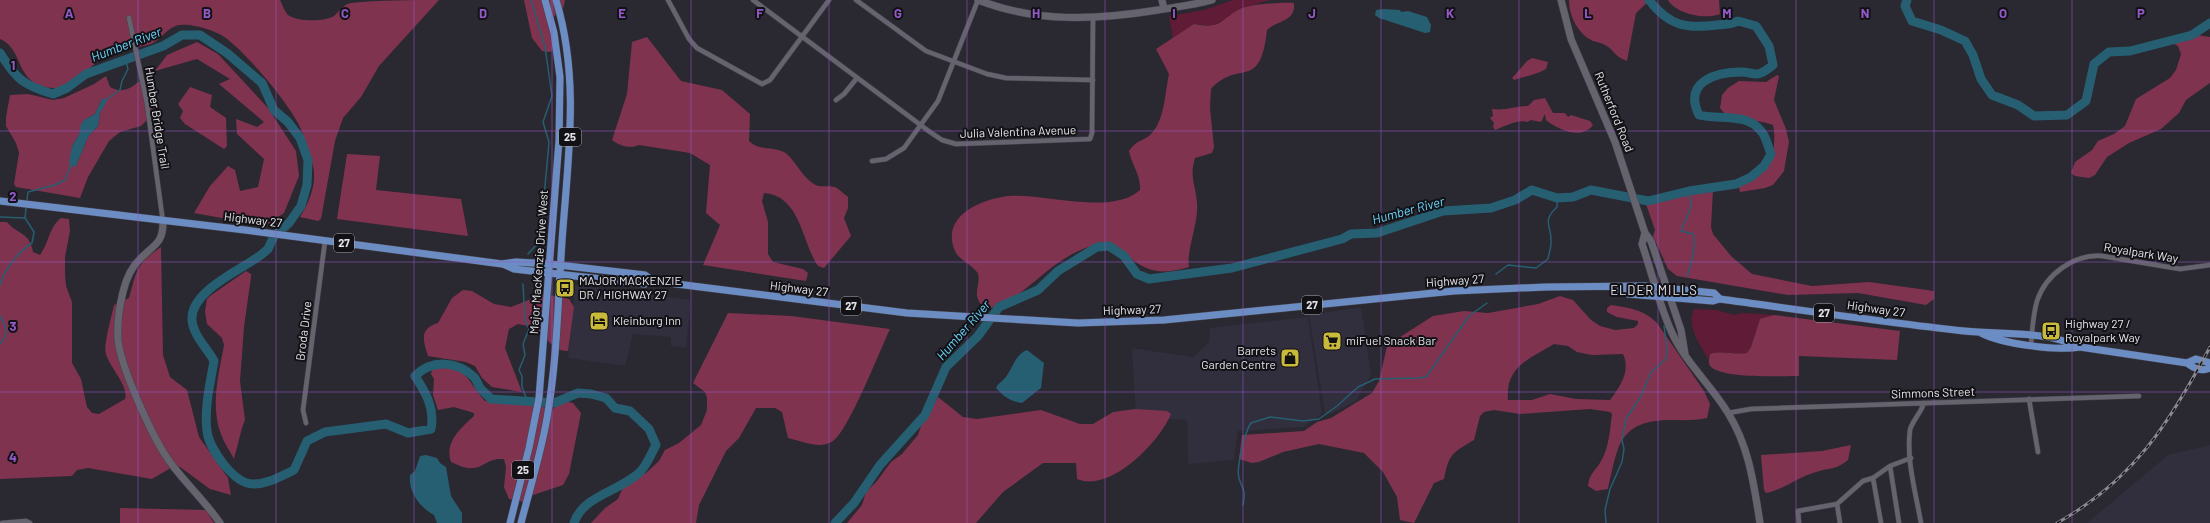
<svg xmlns="http://www.w3.org/2000/svg" width="2210" height="523" viewBox="0 0 2210 523" font-family="Barlow,sans-serif">
	<style>
		.built { fill: #312e3d }
		.green { fill: #601b36 }
		.forest { fill: #80334f; fill-rule: evenodd }
		.water { fill: #265f72 }
		.lines { fill: none; stroke-linecap: round; stroke-linejoin: round }
		.stream { stroke: #265f72; stroke-width: 1.5 }
		.river { stroke: #265f72; stroke-width: 9 }
		.street-casing { stroke: #44434b; stroke-width: 5.5 }
		.secondary-casing { stroke: #44434b; stroke-width: 8 }
		.primary-casing { stroke: #44434b; stroke-width: 8 }
		.street { stroke: #65636e; stroke-width: 4.5 }
		.secondary { stroke: #65636e; stroke-width: 7 }
		.primary { stroke: #6c8dc3; stroke-width: 7 }
		.rail-casing { stroke: #8b8a91; stroke-width: 3 }
		.rail { stroke: #121216; stroke-width: 1.5; stroke-dasharray: 4.5; stroke-linecap: butt }
		.grid { fill: none; stroke: #955aca; stroke-width: 1; stroke-opacity: 0.55 }
		.labels { text-anchor: middle; stroke-width: 4; stroke-linejoin: round; paint-order: stroke }
		.shield { fill: #121216; stroke: #a5a4aa; stroke-width: 1 }
		.shield-label { font-size: 11px; font-weight: bold; fill: #e4e3e9 }
		.street-label { font-size: 12px; fill: #e4e3e9; stroke: #121216 }
		.poi-label { font-size: 12px; fill: #e4e3e9; stroke: #121216; text-anchor: start }
		.water-label { font-size: 13px; font-style: italic; fill: #6cd7fe; stroke: #121216 }
		.neighbourhood-label { font-size: 13px; letter-spacing: 1px; fill: #e4e3e9; stroke: #121216 }
		.grid-label { font-size: 13px; text-anchor: middle; font-weight: bold; fill: #955aca; stroke: #121216; stroke-width: 4; stroke-linejoin: round; paint-order: stroke }
	</style>
	<rect width="100%" height="100%" fill="#2a2831"/>
	<path class="built" d="M575 285 691 300 686 348 671 346V337L633 334 625 366 568 358Z
		M1361 307 1371 375 1356 401 1330 414 1325 413 1309 315Z
		M1308 317 1322 414 1303 427 1238 431 1234 460 1188 464 1187 420 1136 417 1132 348 1193 357 1209 342 1210 328Z
		M2210 445V523H2087L2168 455Z"/>
	<path class="green" d="M1233 0H1270L1239 9 1230 17 1213 26 1194 24 1173 39 1169 16 1204 10Z
		M1694 309 1717 310 1734 315 1742 313 1774 315 1760 319 1751 347 1747 353C1734 355 1722 350 1710 354L1708 359C1700 344 1686 327 1694 309Z"/>
	<path class="forest" d="M0 0H280C282 4 284 10 287 14 294 22 325 22 334 16 340 11 342 5 351 3 380 0 410 0 439 0L379 66 361 97 343 118 335 141 321 219 318 221 300 217C309 202 317 185 313 166 310 153 304 136 298 123 285 99 248 55 226 38 217 31 192 23 180 25 168 26 162 39 151 44 137 49 120 48 107 55 89 64 77 89 54 88 14 87 25 49 0 39Z
		M524 0H565L563 9C547 15 553 35 553 50L550 52 542 51 532 38Z
		M1569 0H1650L1636 13 1627 61C1613 56 1615 50 1605 45 1602 43 1597 42 1593 41 1578 34 1569 16 1569 0Z
		M1668 0H1719L1720 14C1706 20 1676 14 1668 0Z
		M1294 3C1296 22 1277 20 1267 30 1260 93 1239 58 1211 89L1210 108 1214 147 1212 153 1195 158C1189 177 1196 186 1197 203 1199 222 1186 251 1189 267 1165 274 1152 274 1131 259 1122 252 1116 242 1103 242 1100 242 1095 245 1092 246 1058 256 1041 279 1013 298 1004 303 994 305 986 312 983 307 978 301 977 296 976 288 981 279 977 272 971 264 959 260 955 251 940 216 981 199 1009 196 1045 193 1112 216 1140 190 1141 175 1132 166 1129 151 1137 139 1143 142 1151 134 1165 120 1165 92 1169 74L1156 49 1194 24C1221 29 1218 22 1238 10 1247 4 1283 2 1294 3Z
		M2197 35 2210 37V83L2186 100 2179 113 2161 129 2129 143 2107 157 2095 175 2089 178 2075 176 2071 173 2075 162 2092 150 2098 141 2114 134 2125 126 2136 99 2170 78 2176 70 2181 54 2178 46 2172 43Z
		M647 37 681 81 722 90 750 114 749 141C759 151 772 146 784 152 794 158 802 177 814 184 819 188 829 185 835 187 839 189 844 194 848 197V208L844 218 851 236 824 268 818 266C801 241 801 196 764 193L762 201 768 222V254L773 262 803 269 808 273 806 281 703 265 720 225 706 213 710 165 690 153 639 145C629 149 620 146 612 140L627 94 632 42Z
		M197 42 218 54 268 108 296 151 299 176 284 213 265 226 194 213 210 186 228 166 235 170 240 191 258 187 264 159 237 134 236 119 257 127 264 122 219 84 230 79 197 59 155 71 167 55Z
		M1532 58 1548 62 1546 69C1536 75 1526 76 1514 80L1512 78 1527 61Z
		M1777 75 1779 76 1774 100 1786 129 1789 142 1784 171 1773 185 1765 188 1740 192 1738 183C1748 180 1759 177 1766 170 1774 161 1776 136 1773 125 1754 117 1732 125 1720 108L1722 95 1728 88 1739 81 1766 82Z
		M106 76 110 87C114 89 119 91 123 90 137 89 139 72 154 85V101L149 118 141 126 120 132 109 141 88 177 80 198 16 187 14 184 19 153 16 143 6 126V117L10 95 28 94 53 100 64 98 94 84ZM102 99H107L100 113 98 126 88 137 76 166 72 146 79 135 84 120 95 114Z
		M190 87 212 95 210 107 226 118 227 146 224 149 185 124 180 118 183 111 178 104Z
		M1545 98 1553 113H1565L1568 117 1571 115 1590 121 1593 125C1581 141 1557 129 1546 120L1545 114 1541 122 1531 120 1527 122C1517 119 1504 127 1495 130L1493 127 1494 123 1490 118 1493 116 1492 109C1506 111 1515 106 1528 106L1534 100Z
		M347 154 380 156 376 190 461 199 468 236 337 219Z
		M1713 190 1711 227 1713 234 1731 256 1752 274 1812 286 1869 282 1934 291V299L1926 305 1858 293 1788 295 1677 276 1668 269 1653 236 1655 230 1646 204C1668 202 1690 193 1713 190Z
		M61 218 69 219 70 231 65 257V273L66 286 72 302V363L81 379 87 407 92 413 99 414 125 399C129 386 110 368 106 354 103 345 112 316 114 305L129 298C137 270 136 264 161 247L163 355 170 377 187 390 199 437 228 478 231 495 210 489 180 467 174 466 152 479 88 468 77 470 72 476 0 479V222H7C18 235 30 232 33 252L40 255C49 243 49 227 61 218Z
		M246 271 251 274V277L244 327 240 381 245 420 242 428 234 459C230 451 224 443 221 434 210 406 219 373 224 345L222 338 207 324 205 311 207 299 210 296Z
		M463 290 472 291 494 304 511 307 544 294 569 299 574 307 568 351C552 351 548 338 537 330 532 326 523 325 518 324L509 329 505 348 522 392 492 387 482 378 475 366 466 362 428 356C423 340 419 329 438 323L452 298Z
		M1560 296 1573 300 1591 320 1600 326 1615 330 1634 328 1638 324V321L1617 317 1607 312V308L1611 305C1629 308 1643 309 1657 323L1704 391 1710 404 1707 418C1694 421 1680 420 1667 420 1617 422 1618 448 1608 489L1596 491 1588 486C1590 472 1595 472 1601 461 1609 448 1610 429 1612 414L1610 412 1590 409 1520 414 1494 410 1484 412 1480 416 1474 440C1452 453 1449 454 1444 479L1434 483 1414 523 1400 520 1397 497 1383 472 1364 453 1319 444 1283 452 1259 462 1252 463 1239 459 1242 435 1304 431 1317 422 1331 418 1372 393 1379 381 1388 342 1400 337 1433 316 1464 311 1488 313 1538 304ZM1554 344 1568 346 1577 352 1592 355 1623 354C1631 371 1620 387 1610 400L1576 399 1550 394 1532 400H1508C1505 367 1529 359 1554 344Z
		M728 313 791 316 890 329C880 350 849 430 833 441 820 450 802 441 788 438L782 412 775 408H756L739 438 726 451 699 505 696 523H591L605 508 618 499 624 485 646 473 659 461 665 450 679 443 701 425 707 410V398L705 392 693 383Z
		M1774 315 1900 331 1897 360 1799 356V376C1782 376 1721 379 1710 366 1708 362 1709 358 1710 354 1722 350 1734 355 1747 353L1751 347 1760 319Z
		M437 365C469 368 467 381 485 401 492 401 497 399 504 398 516 397 542 401 548 412L564 401 573 403 581 413 569 474 563 485 530 496 524 502 509 499 504 487 506 467 504 459C487 458 485 467 473 468 465 469 458 465 451 462 444 442 461 428 474 416V413L454 407 438 410 433 395 434 379 431 374 432 370Z
		M938 397 963 417 977 419 1041 410 1080 424H1093L1113 412 1135 409 1167 411 1171 414C1159 443 1110 493 1077 479L1076 463H1043L1003 492 976 523H847L862 505 866 492 877 481 891 462 902 454 918 435 921 426Z
		M1851 445 1848 460C1834 471 1831 467 1816 472 1798 477 1785 489 1766 493L1764 490 1761 455 1822 451Z
		M120 508 206 510 214 523H120Z"/>
	<path class="water" d="M1384 9 1400 10 1401 12 1408 11 1427 17 1431 25 1430 32 1425 33 1379 18 1375 15 1376 10Z
		M102 99H108L100 113 98 126 88 137 76 166 71 167 69 163 72 146 79 135 81 124 84 120 95 114Z
		M1027 350 1044 363 1041 388 1022 403C1010 401 1004 397 996 388 998 383 1002 382 1005 378 1012 370 1015 354 1027 350Z
		M426 455 437 458 440 463 446 467 451 496 462 513V523H437L434 515C419 507 408 491 410 475L415 471 420 456Z"/>
	<g class="lines">
		<path class="stream" d="M107 99 120 90 122 81 128 69 125 58
			M27 200 28 192 55 185 65 180 71 165
			M0 217 25 218
			M528 254 540 241 549 142 543 122 552 96 545 47 531 0
			M1496 274 1508 265 1536 268 1548 259C1549 253 1551 248 1551 242 1552 225 1541 222 1557 207V198
			M1687 276C1691 263 1697 247 1693 234L1681 231 1691 207 1689 191
			M523 284 525 320 529 329 523 344 525 355 519 370 522 376V387L527 400
			M0 285C3 271 19 251 32 243L34 232 25 218 26 208
			M0 316C7 327 9 334 0 344
			M1243 505C1246 488 1243 492 1239 478 1236 468 1245 431 1251 423L1270 417 1303 421 1319 419 1337 406 1358 387 1375 379 1420 378 1427 376 1469 316 1487 303
			M1606 523 1605 510 1610 489 1622 462 1624 449 1622 440 1626 419 1641 396 1651 372 1666 359 1667 347 1664 326"/>
		<path class="river" d="M1907 0 1905 6 1912 21 1941 30 1965 41 1973 55 1981 79 1992 95 2018 105 2034 116 2067 115 2086 101 2094 64 2109 52 2130 51 2192 35 2210 23
			M0 53C17 80 23 85 53 94L67 88 86 74 163 46 182 35H200L227 53 262 83 274 110 288 122 300 138 308 160 307 185 301 206 289 223 274 236 268 249 261 255C241 270 190 291 192 320 193 335 207 348 214 361 210 384 204 409 207 431 209 449 234 484 253 484 268 484 281 476 294 470L307 441 325 432 386 424 408 433 431 429C435 408 426 393 415 376 432 359 457 361 474 377 477 380 478 385 480 388 483 392 488 395 491 399L554 403 578 393 591 394 606 398 615 408 630 411 649 429 656 445C651 454 647 465 640 472 621 491 583 495 574 523
			M835 523 854 503 880 465 925 415 946 367 978 336 999 307 1038 290 1058 271 1097 247 1109 246 1124 256 1137 274 1149 279 1232 268 1342 239 1351 234 1377 233 1443 211 1491 208 1515 200 1532 190 1557 198 1573 197 1591 190 1648 201 1689 191 1736 184 1751 177 1764 166 1771 154C1768 147 1766 136 1761 131 1746 112 1718 120 1699 115 1683 82 1715 72 1742 72 1747 72 1752 74 1757 74 1762 74 1769 68 1773 65L1769 46 1756 26 1738 21C1730 25 1725 24 1717 25 1686 29 1669 26 1649 0"/>
		<defs>
			<path id="street" d="M668 0 689 39 697 48 762 84 770 80 829 0
				M753 0 930 132 942 140 956 144 1090 139 1092 133 1093 19
				M856 0 926 51 987 74 1006 78 1093 80
				M129 18 147 104 163 222
				M836 100 844 94 857 78
				M872 161 886 159 904 148 938 101 978 0
				M2031 345C2032 330 2033 315 2037 301 2046 274 2074 254 2102 256L2180 269 2210 265
				M2029 399 2038 452
				M1728 413 1751 409 2139 396
				M306 423 303 410 325 241
				M1890 466 1899 523
				M1873 478 1881 523
				M1837 504 1840 523
				M2 523 26 521 30 523
				M1799 523 1798 511 1837 504 1863 481 1873 478 1890 466 1911 458
				M1921 523C1916 494 1906 460 1910 430 1911 423 1922 411 1924 403"/>
			<path id="secondary" d="M978 0C1037 23 1096 20 1158 10 1176 7 1194 5 1212 0
				M1162 0 1164 9
				M1561 0 1571 39 1615 142 1645 233 1651 241 1681 330 1685 354
				M163 222C163 243 155 244 141 258 131 267 126 279 123 292 119 308 117 324 118 340 121 368 153 439 170 462 185 483 205 501 220 523
				M1645 233 1642 244C1652 273 1659 305 1672 333 1686 363 1711 385 1728 413 1749 446 1754 485 1760 523"/>
			<path id="primary" d="M0 201 245 230 472 260 502 264 516 262 550 264 645 275 653 281 907 313 1078 323 1164 320 1454 291 1546 287 1644 286 1714 293 1720 299
				M503 264 514 269 645 284 653 281
				M1613 287 1628 294 1713 301 1720 299C1801 310 1882 322 1964 331 2001 335 2044 330 2080 347
				M1981 333C2003 344 2055 351 2080 347L2187 363 2196 359 2210 363
				M2187 363C2193 368 2202 372 2210 368
				M510 523 529 448 539 398 559 140 560 77 554 33 545 0
				M521 523C530 488 541 453 547 418 558 355 558 291 563 228 569 151 579 75 556 0"/>
		</defs>
		<use href="#street" class="street-casing"/>
		<use href="#secondary" class="secondary-casing"/>
		<use href="#primary" class="primary-casing"/>
		<use href="#street" class="street"/>
		<use href="#secondary" class="secondary"/>
		<use href="#primary" class="primary"/>
		<defs>
			<path id="rail" d="M2057 523C2134 480 2170 422 2210 347"/>
		</defs>
		<use href="#rail" class="rail-casing"/>
		<use href="#rail" class="rail"/>
	</g>
	<path class="grid" d="M138 0V523M276 0V523M414 0V523M552 0V523M691 0V523M829 0V523M967 0V523M1105 0V523M1243 0V523M1381 0V523M1519 0V523M1658 0V523M1796 0V523M1934 0V523M2072 0V523M0 131H2210M0 262H2210M0 392H2210"/>
	<defs>
		<symbol id="bus-square" viewBox="-11 -11 22 22"><rect x="-9" y="-9" width="18" height="18" rx="4" fill="#caba3a" stroke="#121216"/><path d="M-5-6H5V4H4V6H2V4H-2V6H-4V4H-5ZM-3.5-4V0h7V-4ZM-3.5 1.2v1.5H-2V1.2ZM2 1.2v1.5H3.5V1.2Z" fill="#111"/></symbol>
		<symbol id="hotel-square" viewBox="-11 -11 22 22"><rect x="-9" y="-9" width="18" height="18" rx="4" fill="#caba3a" stroke="#121216"/><path d="M-6-4.5h1.5V1H6V5H4.5V3h-9V5H-6ZM-4 0a1.8 1.8 0 1 1 3.6 0ZM.5 0V-2.5h3Q6-2.5 6 0Z" fill="#111"/></symbol>
		<symbol id="supermarket-square" viewBox="-11 -11 22 22"><rect x="-9" y="-9" width="18" height="18" rx="4" fill="#caba3a" stroke="#121216"/><path d="M-6-5.5h2.5l.6 2H6L4.5 2H-2.5L-4.4-4H-6ZM-1.5 3.2a1.3 1.3 0 1 0 .1 0ZM3 3.2a1.3 1.3 0 1 0 .1 0Z" fill="#111"/></symbol>
		<symbol id="shop-square" viewBox="-11 -11 22 22"><rect x="-9" y="-9" width="18" height="18" rx="4" fill="#caba3a" stroke="#121216"/><path d="M-5-2.5h2.3a2.7 3.5 0 0 1 5.4 0H5L5.5 6h-11ZM-1.5-2.5h3a1.5 2.3 0 0 0-3 0Z" fill="#111"/></symbol>
	</defs>
	<g fill-rule="evenodd">
		<use href="#bus-square" x="554" y="277" width="22" height="22"/>
		<use href="#hotel-square" x="588" y="310" width="22" height="22"/>
		<use href="#bus-square" x="2040" y="320" width="22" height="22"/>
		<use href="#supermarket-square" x="1321" y="330" width="22" height="22"/>
		<use href="#shop-square" x="1279" y="347" width="22" height="22"/>
	</g>
	<g class="labels">
		<g class="shield">
			<rect x="559" y="128" width="22" height="18" rx="3"/>
			<rect x="334" y="234" width="20" height="18" rx="3"/>
			<rect x="1302" y="296" width="20" height="18" rx="3"/>
			<rect x="841" y="297" width="20" height="18" rx="3"/>
			<rect x="1814" y="304" width="20" height="18" rx="3"/>
			<rect x="512" y="461" width="22" height="18" rx="3"/>
		</g>
		<g class="shield-label">
			<text x="570" y="141">25</text>
			<text x="344" y="247">27</text>
			<text x="1312" y="309">27</text>
			<text x="851" y="310">27</text>
			<text x="1824" y="317">27</text>
			<text x="523" y="474">25</text>
		</g>
		<g class="street-label">
			<text transform="translate(1614 112) rotate(68)" y="4">Rutherford Road</text>
			<text transform="translate(157 118) rotate(81)" y="4">Humber Bridge Trail</text>
			<text transform="translate(1018 132) rotate(-2)" y="4">Julia Valentina Avenue</text>
			<text transform="translate(253 220) rotate(7)" y="4">Highway 27</text>
			<text transform="translate(2141 253) rotate(9)" y="4">Royalpark Way</text>
			<text transform="translate(539 262) rotate(-86)" y="4">Major MacKenzie Drive West</text>
			<text transform="translate(1455 281) rotate(-4)" y="4">Highway 27</text>
			<text transform="translate(799 289) rotate(7)" y="4">Highway 27</text>
			<text transform="translate(1876 309) rotate(8)" y="4">Highway 27</text>
			<text transform="translate(1132 310) rotate(-2)" y="4">Highway 27</text>
			<text transform="translate(304 331) rotate(-83)" y="4">Broda Drive</text>
			<text transform="translate(1933 393) rotate(-2)" y="4">Simmons Street</text>
		</g>
		<g class="poi-label">
			<text x="579" y="285">MAJOR MACKENZIE<tspan x="579" dy="14">DR / HIGHWAY 27</tspan></text>
			<text x="613" y="325">Kleinburg Inn</text>
			<text x="2065" y="328">Highway 27 /<tspan x="2065" dy="14">Royalpark Way</tspan></text>
			<text x="1346" y="345">miFuel Snack Bar</text>
			<text x="1276" y="355" text-anchor="end">Barrets<tspan x="1276" dy="14">Garden Centre</tspan></text>
		</g>
		<g class="water-label">
			<text transform="translate(126 44) rotate(-21)" y="5">Humber River</text>
			<text transform="translate(1408 210) rotate(-15)" y="5">Humber River</text>
			<text transform="translate(963 330) rotate(-49)" y="5">Humber River</text>
		</g>
		<g class="neighbourhood-label">
			<text x="1654" y="295">ELDER MILLS</text>
		</g>
	</g>
	<g class="grid-label">
		<text x="69" y="18">A</text>
		<text x="207" y="18">B</text>
		<text x="345" y="18">C</text>
		<text x="483" y="18">D</text>
		<text x="622" y="18">E</text>
		<text x="760" y="18">F</text>
		<text x="898" y="18">G</text>
		<text x="1036" y="18">H</text>
		<text x="1174" y="18">I</text>
		<text x="1312" y="18">J</text>
		<text x="1450" y="18">K</text>
		<text x="1588" y="18">L</text>
		<text x="1727" y="18">M</text>
		<text x="1865" y="18">N</text>
		<text x="2003" y="18">O</text>
		<text x="2141" y="18">P</text>
		<text x="13" y="70">1</text>
		<text x="13" y="201">2</text>
		<text x="13" y="331">3</text>
		<text x="13" y="462">4</text>
	</g>
</svg>
